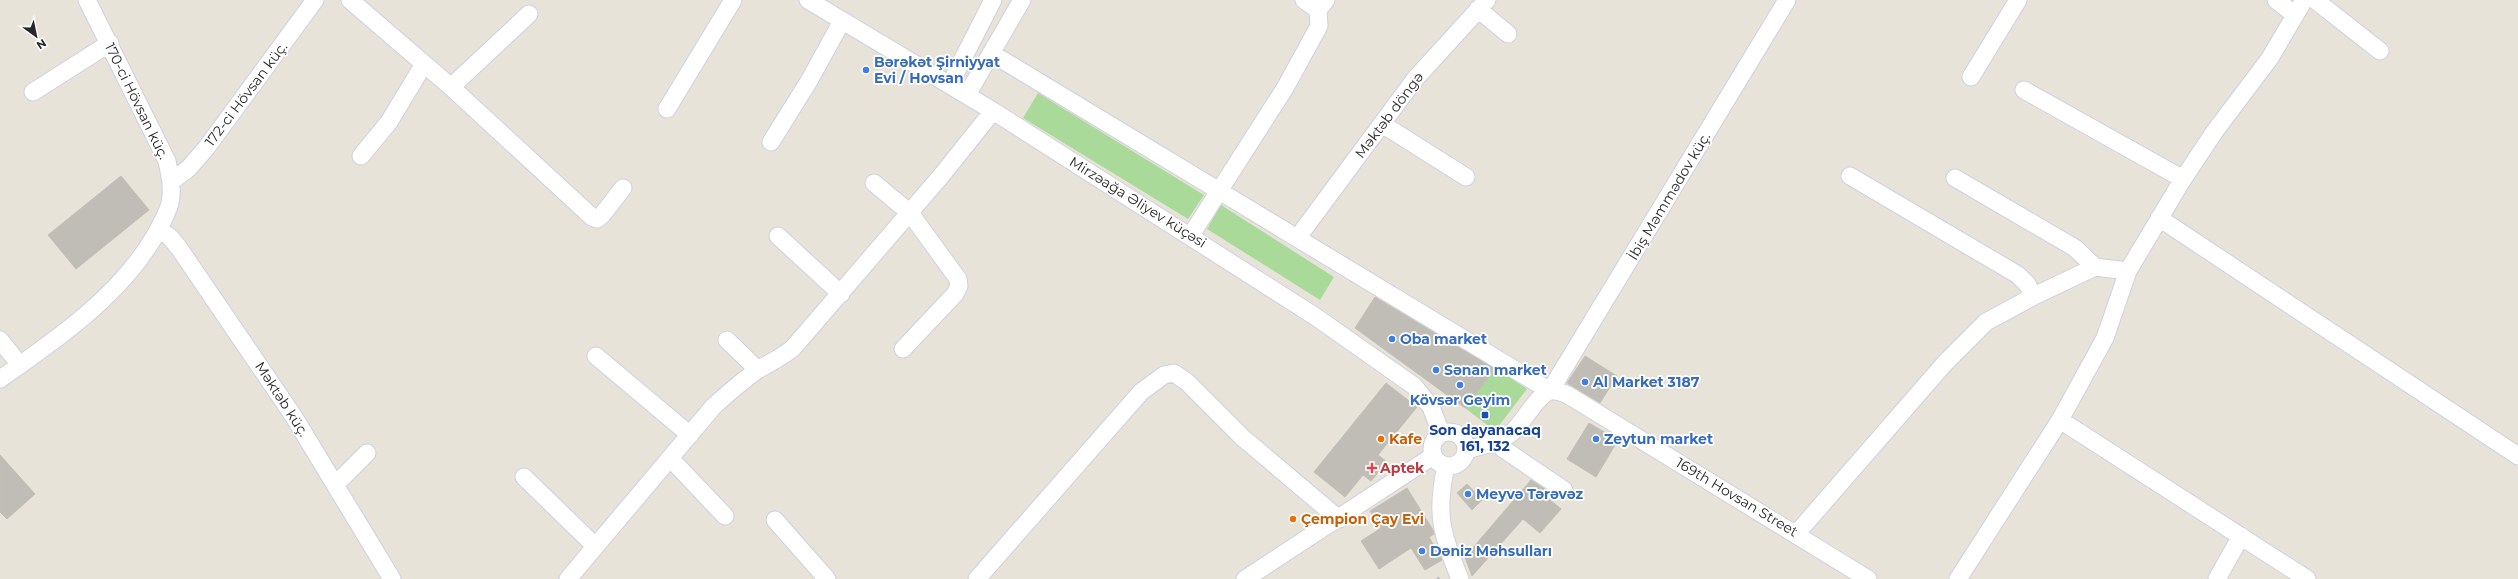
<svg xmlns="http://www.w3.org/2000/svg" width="2518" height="579" viewBox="0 0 2518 579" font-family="Montserrat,sans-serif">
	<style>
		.green { fill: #aada9a }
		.building { fill: #c0bdb6; stroke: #c3bfb3 }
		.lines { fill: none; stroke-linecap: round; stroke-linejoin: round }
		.minor-casing { stroke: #cfd0df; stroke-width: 19 }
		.path { stroke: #c3c3c3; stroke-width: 2.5; stroke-dasharray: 3 2; stroke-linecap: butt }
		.minor { stroke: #fff; stroke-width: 17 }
		.shop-dot { fill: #3f7fe0; stroke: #fff; stroke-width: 1.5 }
		.transit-dot { fill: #1a4fb4; stroke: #fff; stroke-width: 1.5 }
		.food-dot { fill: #e8710a; stroke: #fff; stroke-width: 1.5 }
		.health-dot { fill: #e0444e; stroke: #fff; stroke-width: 1.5 }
		.labels { text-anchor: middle; stroke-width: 3.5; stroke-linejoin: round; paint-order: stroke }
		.shop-label { font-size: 14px; font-weight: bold; fill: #366cbe; stroke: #fff; text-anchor: start }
		.street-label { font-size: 14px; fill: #272727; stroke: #fff }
		.transit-label { font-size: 14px; font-weight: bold; fill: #164399; stroke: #fff }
		.food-label { font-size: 14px; font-weight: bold; fill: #c56008; stroke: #fff; text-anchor: start }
		.health-label { font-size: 14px; font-weight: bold; fill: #be3a42; stroke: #fff; text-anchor: start }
	</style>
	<rect width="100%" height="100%" fill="#e8e3d9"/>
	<path class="green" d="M1038 93 1204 195 1188 219 1023 118Z
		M1221 205 1334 277 1320 300 1207 229Z
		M1495 368 1527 389 1495 431 1465 408Z"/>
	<path class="building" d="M121 176 149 210 76 269 48 235Z
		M1375 297 1495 369 1465 408 1355 328Z
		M1585 356 1617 376 1600 403 1567 383Z
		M1386 383 1417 407 1378 455 1387 462 1371 481 1363 475 1345 497 1314 472Z
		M1589 423 1618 440 1596 477 1567 459Z
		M0 455 35 494 7 519 0 512Z
		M1531 480 1546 490 1544 495 1561 509 1540 533 1523 519 1472 576 1465 557Z
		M1467 484 1482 500 1472 510 1457 493Z
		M1407 488 1433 530 1434 534 1429 537 1442 560 1425 570 1411 548 1379 569 1361 541 1381 528 1370 511Z"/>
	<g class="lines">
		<defs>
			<path id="minor" d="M350 0 451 87 592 217 597 219 602 215 623 188
				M808 0 993 111 1316 317 1414 386 1431 407 1441 433
				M1304 0 1318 10
				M2276 0 2295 15
				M2315 0 2380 51
				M1478 9 1508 34
				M991 53 1550 391 1787 0
				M1971 77 2018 0
				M950 84 993 0
				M451 87 529 14
				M2024 90 2183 179
				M33 92 110 43
				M967 95 1022 0
				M667 109 733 0
				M1382 124 1466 177
				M771 142 809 81 842 21
				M361 156 389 122 424 64
				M1850 176 2018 275 2027 284 2034 296
				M1955 178 2075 248 2095 267
				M171 182 189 168 207 147 315 0
				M874 183 910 213 958 279 959 286 955 294 903 349
				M2159 218 2518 456
				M159 229 170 237 179 248 294 417 392 579
				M1191 235 1285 88 1319 26 1318 10 1326 0
				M778 236 841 294
				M1298 237 1415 79 1487 0
				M0 340 20 365
				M727 340 758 370
				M596 356 690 435
				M0 379C56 340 117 298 153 239 159 228 167 215 170 203 173 189 170 175 167 161L87 0
				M2060 420 2307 579
				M1432 449a17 17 0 1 1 34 0a17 17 0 1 1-34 0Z
				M1496 441 1502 448 1564 490
				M1466 450C1481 446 1498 443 1510 434 1523 425 1536 395 1550 391 1556 390 1563 393 1568 395L1868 579
				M670 458 725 516
				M1446 466C1435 514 1442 535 1460 579
				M524 477 595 546
				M336 484 367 453
				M775 520 827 579
				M1797 533 1945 363 1986 322 2034 296 2095 267 2128 271
				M568 579 713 407C727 394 741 382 756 371 769 363 781 358 793 348L941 176 993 111
				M977 579 1141 392 1164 375 1174 373 1187 382 1243 438 1339 519
				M1245 579 1433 456
				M1958 579 2060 420 2105 338 2128 271 2183 179 2215 131 2270 58 2304 0
				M2217 579 2241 536"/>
		</defs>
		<use href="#minor" class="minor-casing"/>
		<path class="path" d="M1437 579 1441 576"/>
		<use href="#minor" class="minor"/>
	</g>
	<g class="shop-dot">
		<circle cx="866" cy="70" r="4"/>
		<circle cx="1392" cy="339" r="4"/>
		<circle cx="1436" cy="370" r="4"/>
		<circle cx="1585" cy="382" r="4"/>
		<circle cx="1460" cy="385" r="4"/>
		<circle cx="1596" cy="439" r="4"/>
		<circle cx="1468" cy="494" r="4"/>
		<circle cx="1422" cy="551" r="4"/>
	</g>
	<rect class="transit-dot" x="1481" y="411" width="8" height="8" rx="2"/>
	<g class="food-dot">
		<circle cx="1381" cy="439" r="4"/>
		<circle cx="1293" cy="519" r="4"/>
	</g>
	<path class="health-dot" d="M1370 462h4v4h4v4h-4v4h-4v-4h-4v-4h4z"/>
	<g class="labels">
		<g class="shop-label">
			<text x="874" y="67">Bərəkət Şirniyyat<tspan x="874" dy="16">Evi / Hovsan</tspan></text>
			<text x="1400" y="344">Oba market</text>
			<text x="1444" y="375">Sənan market</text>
			<text x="1593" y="387">Al Market 3187</text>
			<text x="1460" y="405" text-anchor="middle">Kövsər Geyim</text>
			<text x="1604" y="444">Zeytun market</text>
			<text x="1476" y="499">Meyvə Tərəvəz</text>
			<text x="1430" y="556">Dəniz Məhsulları</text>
		</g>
		<g class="street-label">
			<text transform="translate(246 94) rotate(-53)" y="5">172-ci Hövsan küç.</text>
			<text transform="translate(137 101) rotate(64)" y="5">170-ci Hövsan küç.</text>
			<text transform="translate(1389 115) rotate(-53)" y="5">Məktəb döngə</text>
			<text transform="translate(1669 196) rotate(-59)" y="5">İbiş Məmmədov küç.</text>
			<text transform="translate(1138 202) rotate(32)" y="5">Mirzəağa Əliyev küçəsi</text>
			<text transform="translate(282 399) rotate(57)" y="5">Məktəb küç.</text>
			<text transform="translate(1737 497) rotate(31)" y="5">169th Hovsan Street</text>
		</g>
		<g class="transit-label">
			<text x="1485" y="435">Son dayanacaq<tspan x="1485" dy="16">161, 132</tspan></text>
		</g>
		<g class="food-label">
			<text x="1389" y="444">Kafe</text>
			<text x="1301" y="524">Çempion Çay Evi</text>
		</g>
		<g class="health-label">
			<text x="1380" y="473">Aptek</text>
		</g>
	</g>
	<g transform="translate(36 36) rotate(147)" stroke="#ffffff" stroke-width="3" paint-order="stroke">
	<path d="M0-3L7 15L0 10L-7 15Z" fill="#272727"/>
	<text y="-6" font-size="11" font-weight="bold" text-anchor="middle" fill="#272727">N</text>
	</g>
</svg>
